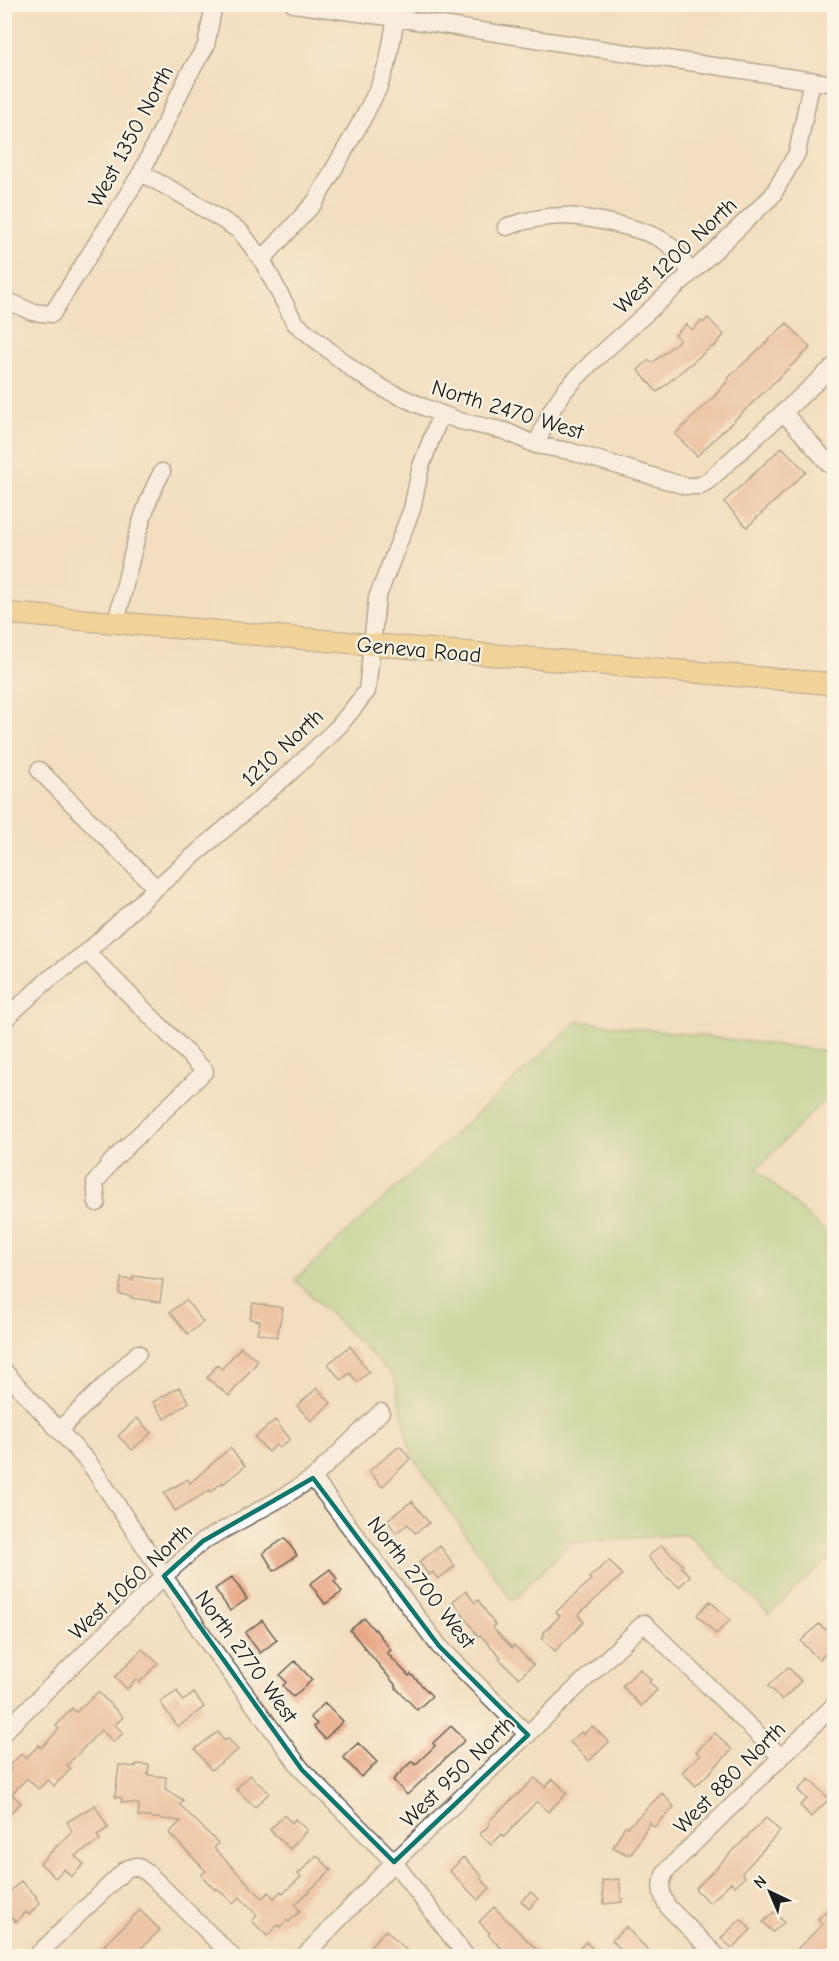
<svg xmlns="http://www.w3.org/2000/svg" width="839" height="1961" viewBox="0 0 839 1961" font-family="'Comic Neue',sans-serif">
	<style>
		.green { fill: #9fd080; stroke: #5e764e; stroke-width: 1.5 }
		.building { fill: #e7a786 }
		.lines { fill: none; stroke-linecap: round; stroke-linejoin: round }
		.minor-casing { stroke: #676055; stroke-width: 19 }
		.major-casing { stroke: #676055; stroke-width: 23 }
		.minor { stroke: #fff; stroke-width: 16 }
		.major { stroke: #efc469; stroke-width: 21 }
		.marked { fill: none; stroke: #0f766e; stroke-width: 4.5; stroke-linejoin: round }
		.labels { text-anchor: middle; stroke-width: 4.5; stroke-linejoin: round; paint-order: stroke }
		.street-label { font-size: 22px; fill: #1c1c1c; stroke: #fcf5e5 }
	</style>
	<rect width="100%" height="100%" fill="#fcf5e5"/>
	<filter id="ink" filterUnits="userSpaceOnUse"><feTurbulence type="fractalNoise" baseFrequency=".0167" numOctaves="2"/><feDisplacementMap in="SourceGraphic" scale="12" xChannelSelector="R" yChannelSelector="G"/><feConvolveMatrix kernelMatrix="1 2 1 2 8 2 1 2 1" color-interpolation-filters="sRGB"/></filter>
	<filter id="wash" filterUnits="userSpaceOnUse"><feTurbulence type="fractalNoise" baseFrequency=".008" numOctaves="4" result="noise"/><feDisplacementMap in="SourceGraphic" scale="24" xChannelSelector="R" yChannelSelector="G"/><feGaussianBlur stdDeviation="1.35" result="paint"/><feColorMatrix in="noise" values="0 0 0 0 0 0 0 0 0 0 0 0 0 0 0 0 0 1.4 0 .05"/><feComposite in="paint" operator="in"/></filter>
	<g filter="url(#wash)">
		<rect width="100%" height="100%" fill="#f3dec0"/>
		<path class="green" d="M578 1021 834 1052V1089L757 1169 832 1239 823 1249 834 1262V1558L826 1560 769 1614 687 1534 570 1543 512 1601 411 1454 394 1377 295 1280Z"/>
		<g id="blocks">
			<path class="building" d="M708 318 724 335 714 347H711L657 392 638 370 649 360 652 363 680 340 675 335 686 324 692 330 701 321 703 323Z
				M787 323 810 348 697 456 675 434 713 398 729 379 728 378Z
				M782 447 806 472 747 527 724 502Z
				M133 1276 163 1280 160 1302 131 1298 132 1296 119 1294 121 1278 133 1280Z
				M186 1300 203 1322 188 1334 170 1312Z
				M253 1303 283 1308 277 1337 257 1333 260 1321 250 1319Z
				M350 1346 369 1372 357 1382 350 1373 341 1380 328 1364Z
				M241 1347 258 1361 229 1396 207 1378 217 1365 222 1369Z
				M179 1387 189 1402 165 1419 153 1402Z
				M317 1388 331 1403 311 1421 297 1406Z
				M137 1418 151 1433 132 1450 118 1436Z
				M275 1420 290 1439 279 1448 276 1445 268 1452 255 1437Z
				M400 1446 410 1459 382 1487 369 1471Z
				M230 1448 245 1466 223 1484 222 1482 211 1492 210 1490 175 1511 164 1493 188 1479 190 1483Z
				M412 1501 429 1523 415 1533 408 1524 396 1533 387 1520Z
				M285 1538 297 1555 274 1571 263 1553Z
				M661 1545 683 1565 681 1567 690 1576 679 1587 669 1578 668 1579 648 1557Z
				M440 1546 455 1566 438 1579 433 1572 429 1575 419 1562Z
				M609 1560 622 1575 578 1615 584 1622 555 1651 542 1638 545 1635 543 1633 560 1616 556 1612 591 1580 589 1578Z
				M330 1569 337 1579 334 1581 342 1592 325 1604 310 1584Z
				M232 1577 247 1599 230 1611 215 1589Z
				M466 1591 475 1603 478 1600 495 1625 492 1627 512 1648 514 1645 533 1665 519 1678 499 1659 501 1657 480 1635 478 1636 453 1601Z
				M710 1601 730 1620 716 1634 697 1615Z
				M364 1618 374 1630 375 1629 391 1650 387 1653 409 1676 411 1674 432 1696 417 1710 396 1688 397 1687 350 1630Z
				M262 1620 277 1640 260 1653 245 1633Z
				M834 1621V1645L819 1660 801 1641 819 1624 825 1630Z
				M142 1649 158 1663 139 1683 136 1679 127 1689 115 1677Z
				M295 1661 312 1680 293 1697 283 1686 286 1682 280 1675Z
				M788 1667 801 1681 782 1700 768 1686Z
				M640 1669 651 1680 649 1682 657 1690 641 1706 622 1686Z
				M177 1691 183 1701 194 1693 204 1707 178 1727 160 1702Z
				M98 1692 123 1717 115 1725 123 1733 114 1742 101 1730 67 1765 71 1769 54 1786 48 1780 38 1789 27 1778 12 1794 21 1803 4 1819V1786L10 1780 5 1775 11 1769 8 1767 21 1754 26 1758 39 1745 41 1748 59 1729 56 1726 72 1708 76 1712Z
				M325 1703 343 1721 325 1739 314 1727 317 1724 310 1717Z
				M451 1726 465 1740 407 1795 393 1780 412 1761 415 1765 435 1746 433 1743Z
				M592 1726 609 1742 589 1761 570 1742 581 1732 583 1735Z
				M218 1732 225 1741 228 1738 238 1750 211 1770 195 1749Z
				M715 1733 732 1750 696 1786 682 1772 700 1755 696 1752Z
				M358 1743 377 1762 361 1777 343 1757Z
				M136 1764 149 1765 148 1775 166 1777 165 1789 183 1800 180 1805 218 1843 214 1848 262 1898 269 1892 274 1898 281 1891 283 1893 301 1877 298 1874 317 1855 331 1870 295 1905 300 1911 289 1922 287 1920 280 1927 278 1925 267 1936 252 1921 257 1915 240 1897 233 1904 217 1888 215 1890 201 1875 206 1871 169 1833 181 1821 138 1816 139 1804 121 1802 122 1798 115 1797 119 1765 136 1767Z
				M250 1775 269 1793 255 1807 236 1789Z
				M535 1778 545 1787 553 1779 567 1793 548 1812 537 1801 504 1837 502 1834 491 1845 480 1834 490 1824 488 1822Z
				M809 1779 829 1799 811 1817 800 1805 807 1799 798 1790Z
				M662 1793 674 1807 654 1827 650 1822 631 1854H626L613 1847 625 1826 628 1827Z
				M95 1805 108 1828 97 1835 100 1840 75 1856 84 1864 71 1877 64 1869 55 1878 40 1863 72 1831 67 1822Z
				M284 1815 292 1823 295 1819 307 1830 290 1849 270 1830Z
				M766 1818 780 1831 742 1873 745 1877 735 1886 731 1882 710 1903 695 1889Z
				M463 1857 482 1876 480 1878 490 1888 478 1900 450 1871Z
				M619 1879 622 1902 604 1904 602 1881Z
				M21 1881 37 1897 35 1898 40 1903 29 1915 26 1912 16 1922 4 1911V1897Z
				M531 1892 538 1899 529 1909 521 1901Z
				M834 1903V1945L823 1956H790L823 1924 818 1919Z
				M494 1907 543 1956H509L488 1935 490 1933 479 1922Z
				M140 1910 160 1930 133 1956H93Z
				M774 1912 784 1922 773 1932 763 1922Z
				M741 1919 751 1930 732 1948 721 1938Z
				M626 1927 654 1956H627L612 1940Z
				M386 1930 412 1956H383L371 1945Z
				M586 1942 599 1956H570Z"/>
		</g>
	</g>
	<g filter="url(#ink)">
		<use href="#blocks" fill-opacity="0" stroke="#676055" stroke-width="1.5"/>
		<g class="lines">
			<defs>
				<path id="minor" d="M293 4 396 18 834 84
					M141 173 182 195 240 231 262 260 295 323 356 372 386 390 426 408 460 421 505 431 536 445 569 451 685 486H699L708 481 834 366
					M506 227C525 220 545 216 565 216 589 217 650 229 668 244 677 250 684 264 691 273
					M262 260 315 202 362 120 378 89 388 61 396 18
					M4 299 32 312 52 314 141 173 189 74 206 46 214 4
					M784 413 829 464
					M536 445 551 411 565 390 591 363 691 273 772 196 797 153 812 80
					M116 623C128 575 138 514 162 472
					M39 770 156 888
					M87 952 205 1071 112 1161 95 1183 97 1203
					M4 1020 49 979 87 952 156 888 292 771 339 726 367 691 377 598 412 509 421 466 441 414
					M4 1371 90 1464 209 1644 302 1770 394 1862 466 1956
					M59 1430 138 1353
					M313 1478 439 1646 528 1735
					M4 1732 164 1576 203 1541 276 1501 313 1478 381 1412
					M36 1956 126 1869 137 1866 149 1874 232 1956
					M304 1956 394 1862 644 1623 781 1757
					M717 1956 668 1907C660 1894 659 1884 666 1871L834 1705"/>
				<path id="major" d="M4 613 834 684"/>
			</defs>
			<use href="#minor" class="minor-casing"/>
			<use href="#major" class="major-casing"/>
			<use href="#minor" class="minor"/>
			<use href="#major" class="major"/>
		</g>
	</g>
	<path d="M0 0H839V1961H0ZM313 1478 439 1646 528 1735 394 1862 302 1770 164 1576 203 1541Z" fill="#f3dec0" fill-opacity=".55" fill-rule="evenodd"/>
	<path class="marked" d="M313 1478 439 1646 528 1735 394 1862 302 1770 164 1576 203 1541Z"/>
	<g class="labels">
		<g class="street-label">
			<text transform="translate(130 136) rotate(-62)" y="8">West 1350 North</text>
			<text transform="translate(675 255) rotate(-43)" y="8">West 1200 North</text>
			<text transform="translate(508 409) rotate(17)" y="8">North 2470 West</text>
			<text transform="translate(419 649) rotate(5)" y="8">Geneva Road</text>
			<text transform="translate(282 747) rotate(-43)" y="8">1210 North</text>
			<text transform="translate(130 1581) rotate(-43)" y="8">West 1060 North</text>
			<text transform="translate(422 1582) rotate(52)" y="8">North 2700 West</text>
			<text transform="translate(247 1656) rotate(54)" y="8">North 2770 West</text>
			<text transform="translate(457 1771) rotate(-44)" y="8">West 950 North</text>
			<text transform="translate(729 1777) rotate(-45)" y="8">West 880 North</text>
		</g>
	</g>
	<rect width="839" height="1961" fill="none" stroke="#fcf5e5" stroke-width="24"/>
	<g transform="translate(770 1892) rotate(316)" stroke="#fcf5e5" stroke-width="4.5" paint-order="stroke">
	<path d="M0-4.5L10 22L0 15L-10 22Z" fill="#1c1c1c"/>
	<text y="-9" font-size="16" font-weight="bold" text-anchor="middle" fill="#1c1c1c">N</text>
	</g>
</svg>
